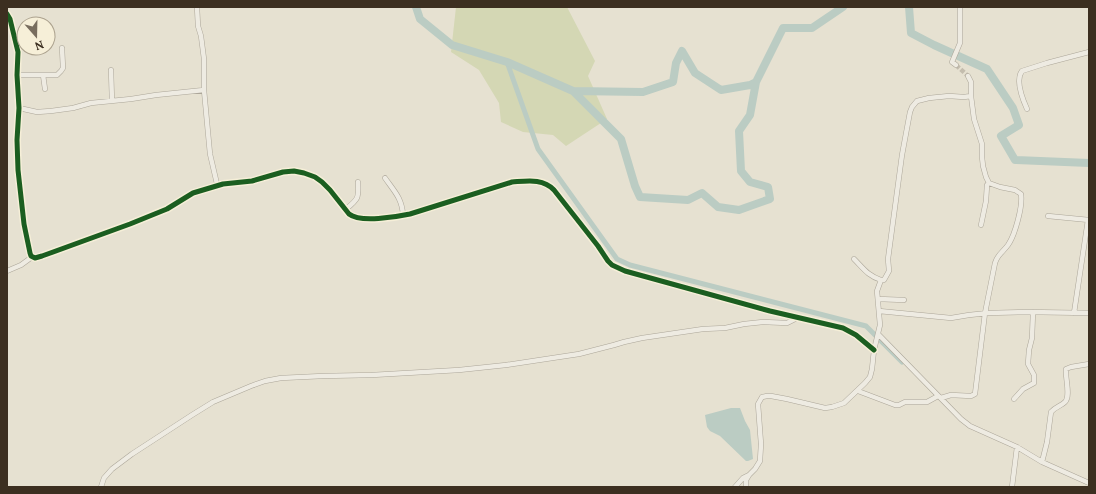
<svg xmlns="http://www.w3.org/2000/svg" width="1096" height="494" viewBox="0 0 1096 494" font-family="Lora,serif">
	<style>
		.green { fill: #d4d7b4 }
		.water { fill: #bbccc3 }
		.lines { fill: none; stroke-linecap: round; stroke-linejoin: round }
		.canal { stroke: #bbccc3; stroke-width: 5 }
		.river { stroke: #bbccc3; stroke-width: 8 }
		.street-tunnel { stroke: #c4bdae; stroke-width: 4.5; stroke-dasharray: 4.5 2; stroke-linecap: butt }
		.street-casing { stroke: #aca699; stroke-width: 5.5 }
		.street { stroke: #eeebe2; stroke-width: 4.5 }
		.cycleway-casing { stroke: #f6efd8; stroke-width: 8 }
		.cycleway { stroke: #1b5e20; stroke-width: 5 }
	</style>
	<rect width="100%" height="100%" fill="#e6e1d1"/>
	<path class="green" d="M456 7H567L595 61 588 76 607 119 566 146 553 135 523 132 501 122 499 103 479 70 451 52Z"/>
	<path class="water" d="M731 408H740L745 421 750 430 753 459 748 461H746L720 436 710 431 707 427 705 415Z"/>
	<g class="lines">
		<path class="canal" d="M507 62 538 149 617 259 630 265 866 326 902 362"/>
		<path class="river" d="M416 7 420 19 452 45 507 62 573 91 643 92 673 82 676 63 682 51 695 73 721 90 750 85 756 82 783 28H812L843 7
			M909 7 911 33 934 45 987 69 1013 108 1019 125 1001 136 1015 160 1089 163
			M573 91 621 139 635 186 640 197 688 200 702 193 718 207 739 210 770 199 768 187 750 182 741 171 739 131 750 115 756 82"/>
		<path class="street-tunnel" d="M956 65 968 76
			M554 190 567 206"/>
		<defs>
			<path id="street" d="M197 7 198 26 201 36 204 59V90L210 154 217 184 214 187
				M7 14 10 19 18 52 17 75 19 108 17 140 18 170 24 224 30 253 31 256 35 258 42 256 130 224 167 209 193 193 223 184 252 181 283 172 294 171 304 173 315 177 322 182 330 190 349 214C360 223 396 217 410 214L512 182C527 181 543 178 554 190
				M956 65 952 62 960 43V7
				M111 70 112 101
				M17 75H57L61 71 63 68 62 48
				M43 75 45 89
				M971 96 974 119 982 144V157L983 166 986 177 989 183 987 185 986 201 981 225
				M19 108 37 112 51 111 73 108 91 103 131 99 156 95 204 90
				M1027 109C1023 100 1015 80 1022 71L1047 63 1089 52
				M385 178C394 191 402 198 403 215
				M567 206 598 246 608 261 612 265 625 271 770 311 843 328 856 335 874 350
				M345 210C358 199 359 199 358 182
				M1048 216 1089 220
				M854 259C864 269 867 275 881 280
				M7 271 21 265 32 257
				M878 299 904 300
				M879 311 951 318 969 315 988 313 1027 312 1089 313
				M1074 313 1088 220
				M878 334 961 419 970 426 1017 447 1042 462 1089 483
				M858 391 895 405H899L905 402H927L938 396
				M941 398 951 395 971 396 975 394 985 313 995 263C997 255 1003 252 1008 245 1015 235 1023 206 1021 194L1015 190 1000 187 989 183
				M1014 399 1023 389 1034 383V375L1028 364 1029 350 1032 338 1033 312
				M1042 462 1047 442 1051 412C1055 407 1061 406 1065 402 1071 396 1065 378 1066 369L1071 367 1089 364
				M101 487 104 478 112 469 132 454 192 415 213 402 251 386 265 381 281 378 323 376 372 375 459 370 506 365 579 354 614 345 624 342 642 338 703 329 725 328 744 324 763 322 787 323 797 318
				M735 487 743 478 749 475
				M746 487V480L749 475 755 469 760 461 761 444 758 404 762 397 767 396H771L787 399 825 408 832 407 844 403 865 383 870 377 872 369 874 350 880 325 877 291 881 280H884L889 271 888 259 902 155 910 112 912 107 917 101 929 98 949 96 964 97 971 96V82L968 76
				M1012 487 1017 447"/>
		</defs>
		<use href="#street" class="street-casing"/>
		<use href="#street" class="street"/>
		<defs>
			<path id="cycleway" d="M7 14 10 19 18 52 17 75 19 108 17 140 18 170 24 224 30 253 31 256 35 258 42 256 130 224 167 209 193 193 223 184 252 181 283 172 294 171 304 173 315 177 322 182 330 190 349 214C360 223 396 217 410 214L512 182C527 181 543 178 554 190L598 246 608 261 612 265 625 271 770 311 843 328 856 335 874 350"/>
		</defs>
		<use href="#cycleway" class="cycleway-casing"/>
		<use href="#cycleway" class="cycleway"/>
	</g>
	<rect width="1096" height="494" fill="none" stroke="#3c2f20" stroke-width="16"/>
	<g transform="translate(36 36) rotate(160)"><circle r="19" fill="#f6efd8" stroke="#aca28e"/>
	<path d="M0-3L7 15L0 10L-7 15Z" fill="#786d5e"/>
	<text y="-6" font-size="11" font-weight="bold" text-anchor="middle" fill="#3c2f20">N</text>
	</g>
</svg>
